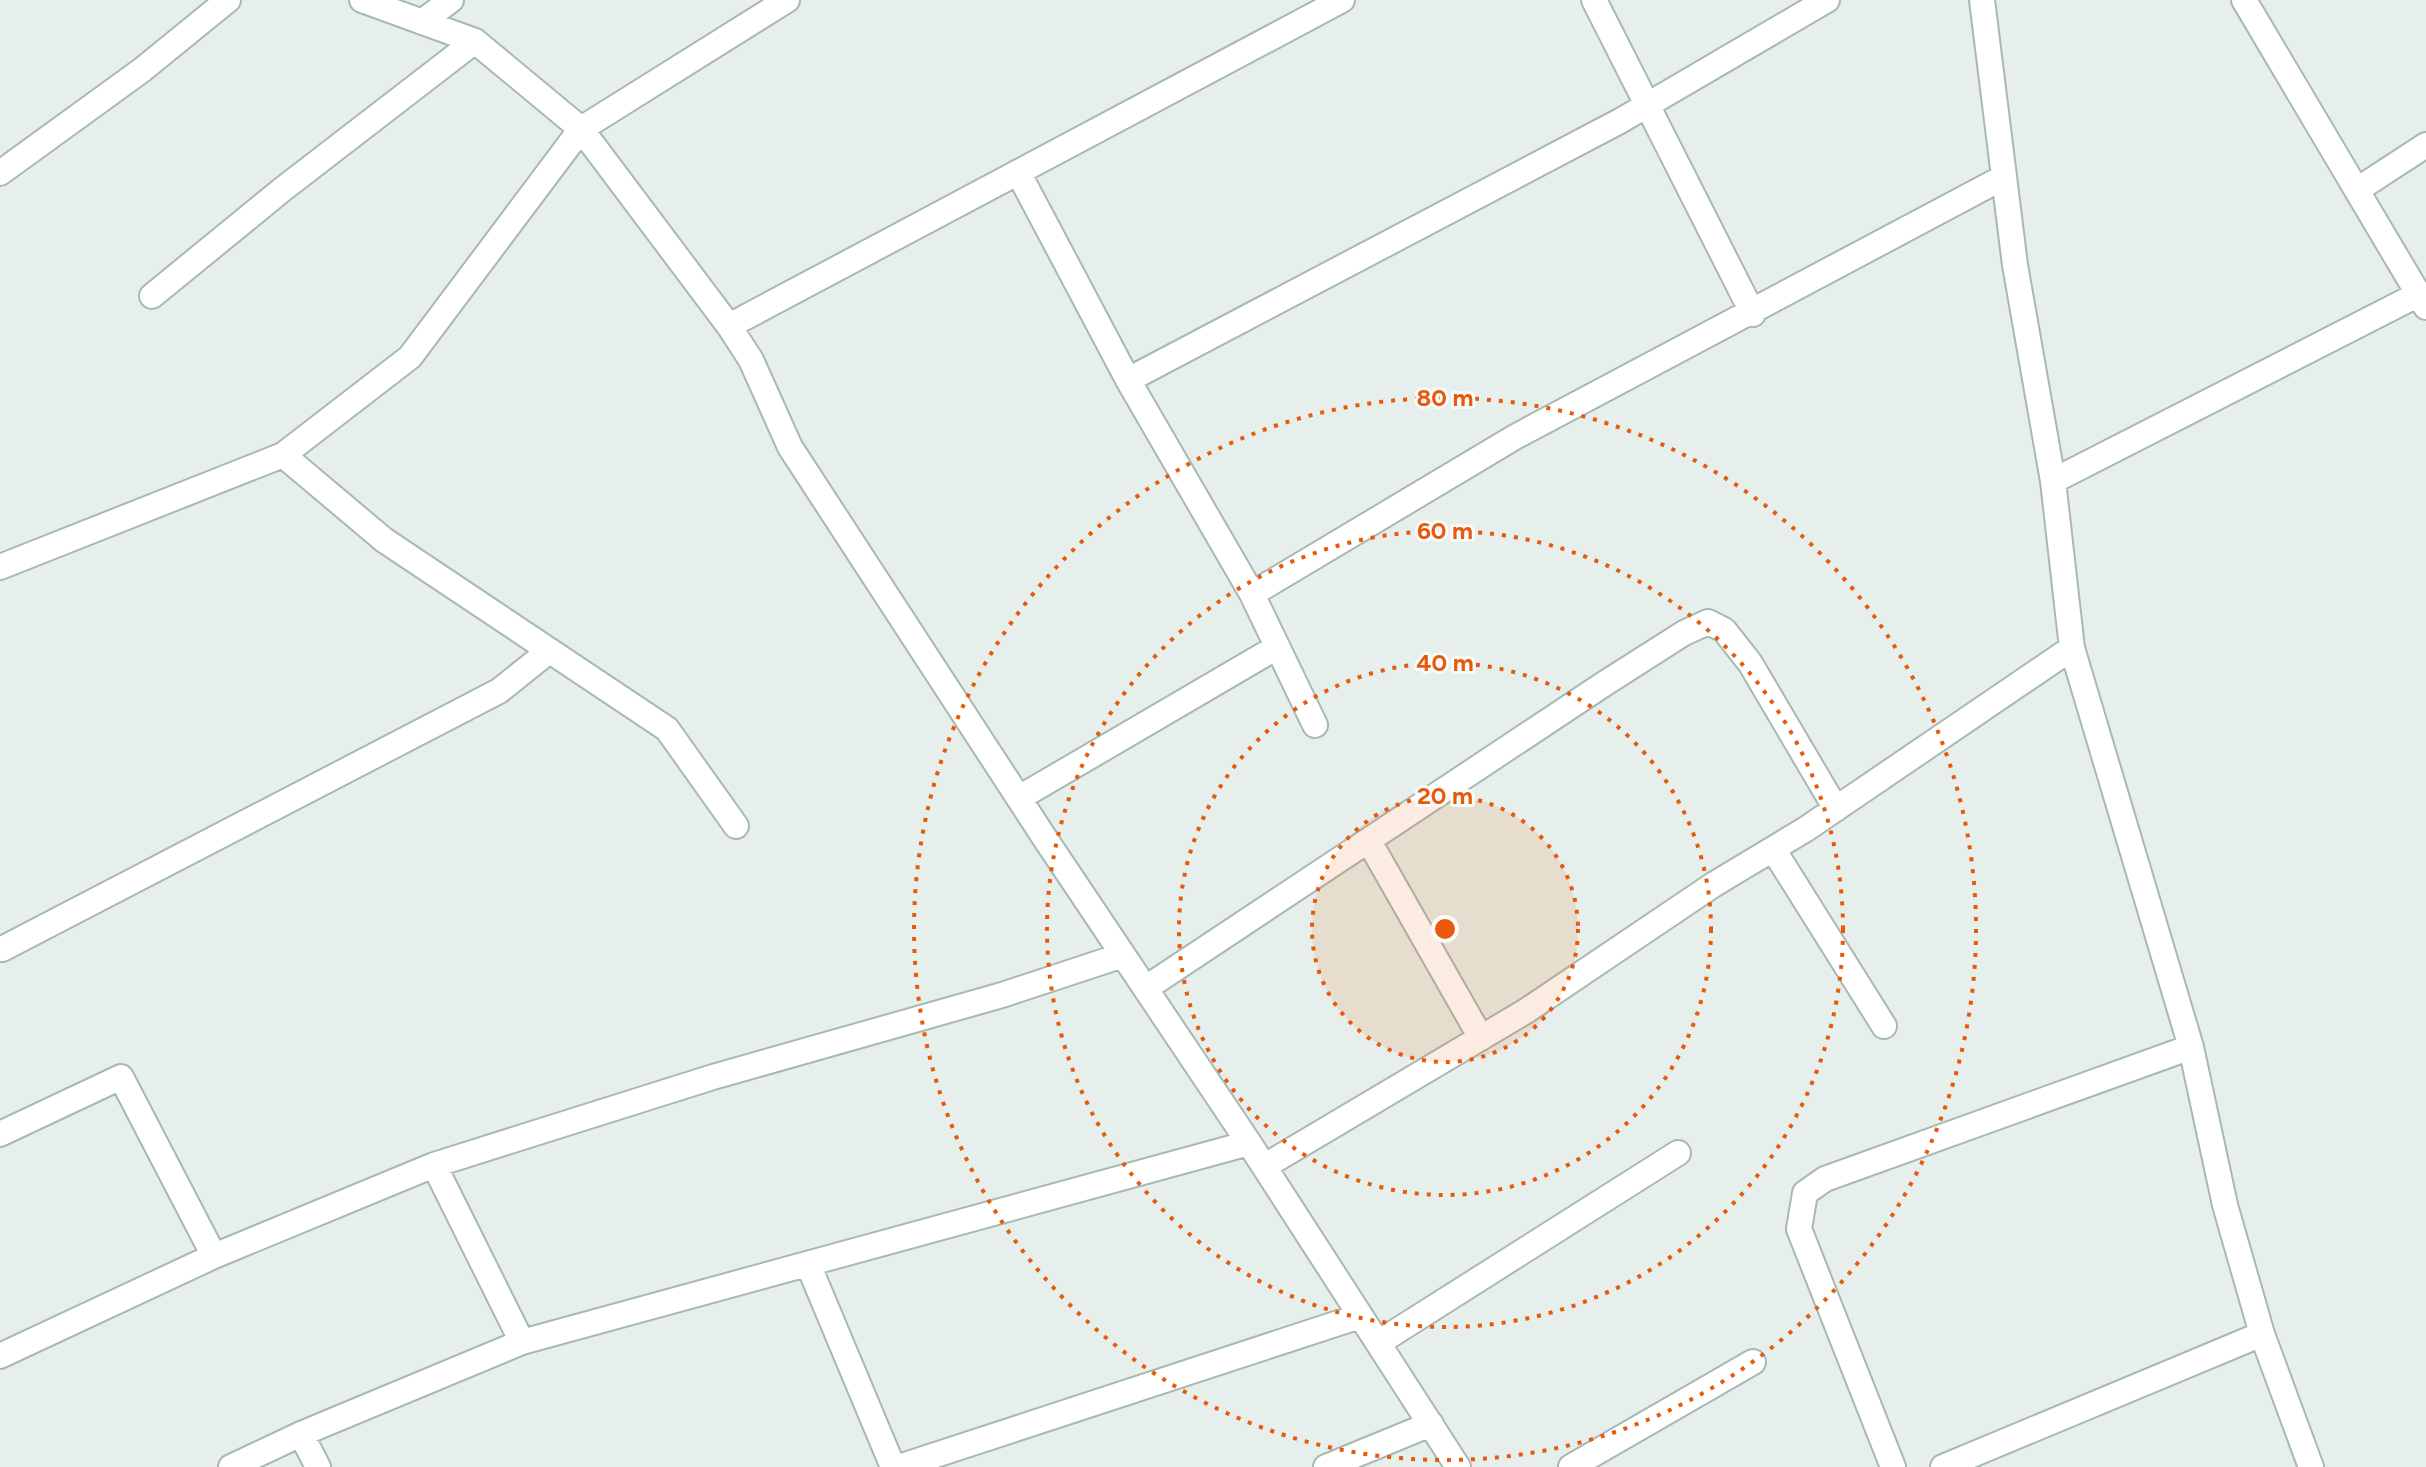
<svg xmlns="http://www.w3.org/2000/svg" width="2426" height="1467" viewBox="0 0 2426 1467" font-family="Figtree,sans-serif">
	<style>
		.lines { fill: none; stroke-linecap: round; stroke-linejoin: round }
		.minor-casing { stroke: #a8b8b2; stroke-width: 28 }
		.minor { stroke: #fff; stroke-width: 24 }
		.ring { fill: none; stroke: #e8590c; stroke-width: 4; stroke-dasharray: 4 8 }
		.centre { fill: #e8590c; stroke: #f7fbf9; stroke-width: 4 }
		.ring-label { font-size: 24px; text-anchor: middle; font-weight: bold; fill: #e8590c; stroke: #f7fbf9; stroke-width: 6; stroke-linejoin: round; paint-order: stroke }
	</style>
	<rect width="100%" height="100%" fill="#e6efeb"/>
	<g class="lines">
		<defs>
			<path id="minor" d="M362 0 475 41 581 129 729 326 751 360 790 447 1044 837 1249 1143 1458 1467
				M1594 0 1753 314
				M1982 0 2015 265 2053 481 2072 648 2191 1047 2225 1205 2262 1334 2311 1467
				M2244 0 2426 307
				M422 22 451 0
				M1018 172 1128 380 1252 594 1315 725
				M0 173 142 70 228 0
				M2357 190 2426 145
				M152 296 283 189 475 41
				M729 326 1342 0
				M1128 380 1620 121 1827 0
				M283 455 384 540 667 729 736 826
				M2053 481 2419 294
				M0 567 283 455 410 357 581 129 787 0
				M1252 594 1515 437 2004 177
				M1019 798 1277 647
				M1370 843 1481 1038
				M1773 849 1884 1026
				M2 949 499 691 549 651
				M1146 988 1604 684 1684 633 1708 622 1724 630 1750 663 1836 809
				M0 1134 121 1077 214 1256
				M434 1165 522 1342
				M1265 1166 1526 1011 1713 885 1806 829 2072 648
				M808 1264 893 1467
				M1378 1343 1678 1153
				M0 1356 214 1256 434 1165 713 1077 1002 995 1123 955
				M301 1434 318 1467
				M231 1467 301 1434 522 1342 1249 1143
				M899 1467 1360 1316
				M1326 1467 1431 1424
				M1571 1467 1753 1362
				M1893 1467 1799 1229 1805 1193 1825 1179 2191 1047
				M1943 1467 2262 1334"/>
		</defs>
		<use href="#minor" class="minor-casing"/>
		<use href="#minor" class="minor"/>
	</g>
	<circle cx="1445" cy="929" r="133" fill="#e8590c" fill-opacity=".12"/>
	<g class="ring">
		<circle cx="1445" cy="929" r="133"/>
		<circle cx="1445" cy="929" r="266"/>
		<circle cx="1445" cy="929" r="398"/>
		<circle cx="1445" cy="929" r="531"/>
	</g>
	<circle cx="1445" cy="929" r="12" class="centre"/>
	<g class="ring-label">
		<text x="1445" y="406">80 m</text>
		<text x="1445" y="539">60 m</text>
		<text x="1445" y="671">40 m</text>
		<text x="1445" y="804">20 m</text>
	</g>
</svg>
